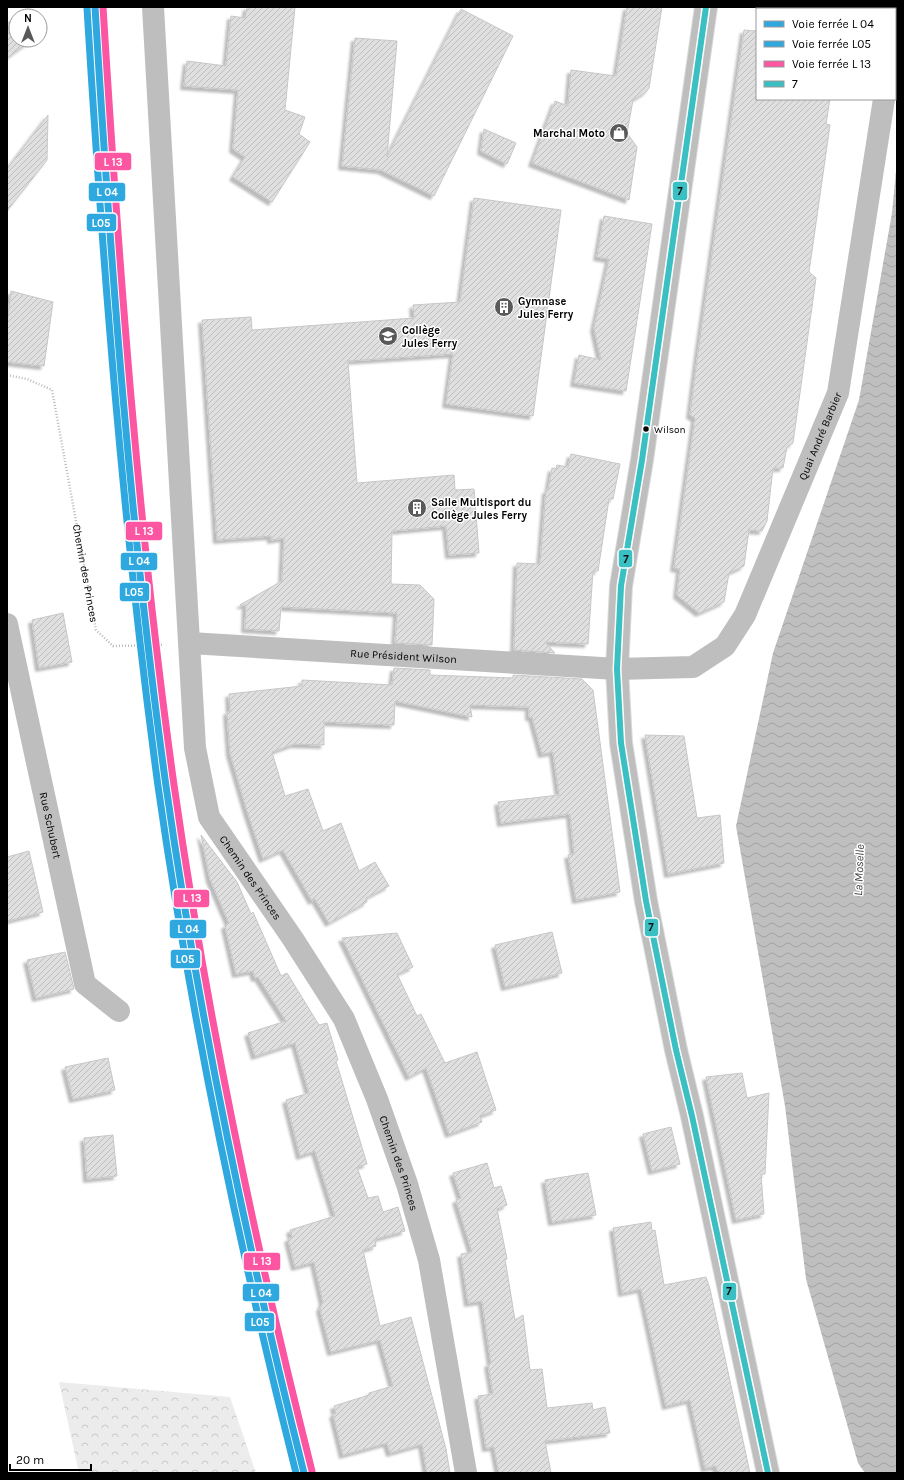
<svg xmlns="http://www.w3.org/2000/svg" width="904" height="1480" viewBox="0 0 904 1480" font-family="Karla,sans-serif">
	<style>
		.forest { fill: url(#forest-crowns) }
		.water { fill: url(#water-waves) }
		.building { fill: url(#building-hatch); stroke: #c7c7c7; filter: url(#shadow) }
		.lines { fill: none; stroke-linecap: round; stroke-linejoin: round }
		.major-casing { stroke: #dbdbdb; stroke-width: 24 }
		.path { stroke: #b9b9b9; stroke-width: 2.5; stroke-dasharray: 1 2; stroke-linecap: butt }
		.minor { stroke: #bebebe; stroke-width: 22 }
		.major { stroke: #bebebe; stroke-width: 22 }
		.bus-1-casing { stroke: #fff; stroke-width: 9 }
		.bus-1 { stroke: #3ac0c3; stroke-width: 6 }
		.rail-1-casing { stroke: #fff; stroke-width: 10 }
		.rail-2-casing { stroke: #fff; stroke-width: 10 }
		.rail-3-casing { stroke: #fff; stroke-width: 10 }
		.rail-1 { stroke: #2ea8de; stroke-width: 7 }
		.rail-2 { stroke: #2ea8de; stroke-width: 7 }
		.rail-3 { stroke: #fc55a2; stroke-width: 7 }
		.bus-dot { fill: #000; stroke: #fff; stroke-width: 1.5 }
		.labels { text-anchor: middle; stroke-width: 3; stroke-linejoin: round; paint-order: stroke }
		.bus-label { font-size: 10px; fill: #000; stroke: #fff; text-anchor: start }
		.poi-label { font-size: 11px; font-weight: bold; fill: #000; stroke: #fff; text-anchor: start }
		.street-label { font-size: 11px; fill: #000; stroke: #fff }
		.water-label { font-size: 12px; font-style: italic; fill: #444; stroke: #fff }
		.line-badge { stroke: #fff; stroke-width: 1.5 }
		.badge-label { font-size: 11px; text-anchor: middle; font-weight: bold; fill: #fff }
		.pale-badge-label { font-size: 11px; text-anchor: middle; font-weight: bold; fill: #111 }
	</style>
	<defs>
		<pattern id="forest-crowns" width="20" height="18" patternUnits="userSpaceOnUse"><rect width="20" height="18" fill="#ececec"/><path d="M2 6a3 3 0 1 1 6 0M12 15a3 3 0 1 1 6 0" fill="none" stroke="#c9c9c9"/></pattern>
		<pattern id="water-waves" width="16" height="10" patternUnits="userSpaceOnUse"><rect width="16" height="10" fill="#bfbfbf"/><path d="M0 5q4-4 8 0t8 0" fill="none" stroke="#a2a2a2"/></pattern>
		<pattern id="building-hatch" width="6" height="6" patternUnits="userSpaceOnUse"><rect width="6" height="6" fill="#dfdfdf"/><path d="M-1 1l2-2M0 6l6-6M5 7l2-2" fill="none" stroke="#bebebe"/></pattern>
		<filter id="shadow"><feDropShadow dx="-3.5" dy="3.5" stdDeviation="1" flood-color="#0004"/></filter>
	</defs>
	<rect width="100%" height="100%" fill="#fff"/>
	<path class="forest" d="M59 1382 230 1397 256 1473H79Z"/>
	<path class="water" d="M897 160V1473H865L858 1463 806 1279 785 1106 736 826 773 653 859 400 892 213Z"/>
	<path class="building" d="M247 7H295L285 110 305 117 299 134 310 142 272 202 233 177 245 157 233 149 238 90 184 86 187 61 226 66 231 16 245 18Z
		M627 7H662L649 88 646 92 633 100 627 133 637 147 629 200 532 163 555 101 568 106 571 70 616 76Z
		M461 9 513 36 434 196 381 170 342 166 355 38 397 41 387 157Z
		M16 17V40H32L7 58V24Z
		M744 30 757 31V99H830L826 124 830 125 809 272 816 278 793 443 787 447 783 468H773L767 521 762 531 749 530 744 566 729 573 724 602 699 613 677 595 680 569 674 568 695 418 690 415 697 360Z
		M48 115 47 160 7 211V169Z
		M484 129 516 143 507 164 481 151Z
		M474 198 561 210 533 416 446 404 453 354 348 361 357 483 454 475 455 490 474 489 479 553 449 555 446 526 392 531 391 584 420 585 434 599 432 645 395 643 397 613 281 607 279 631 245 629 246 605H240L282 581 284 538 271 540V536L217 540 202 320 251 317 252 330 414 318 413 305 460 302Z
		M604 216 652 224 626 391 574 383 579 355 601 360 594 328 609 259 597 257Z
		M11 291 53 302 44 366 7 362V324Z
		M571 454 620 464 613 499H609L598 571H593L588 644 545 642 555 653 514 650 517 563 540 564 546 490 548 491 552 468 556 469 557 465 568 467Z
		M63 613 72 662 39 668 32 620Z
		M394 668 430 670V675L513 678V675L582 679 593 690 620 892 576 900 568 855 574 854 570 814 501 823 498 802 559 795 553 752 542 754 532 717H529V707L470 705 472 717 395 701 394 725 324 722V745L294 744 272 752 285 796 308 789 323 831 341 823 359 871 375 862 389 886 366 898 367 902 329 923 315 899 312 901 283 850 263 859 247 811 230 753 227 712 230 711 229 694 302 686V680L392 685Z
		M645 735 684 736 697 818 720 815 724 863 668 874Z
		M201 835 237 882 251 914 253 912 281 976 287 973 319 1025 327 1023 338 1060 336 1061 367 1164 357 1167 368 1198 378 1196 383 1212 398 1207 405 1231 375 1239 376 1246 363 1250 380 1326 411 1317 446 1449 450 1473H427L422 1444 390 1453 387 1443 343 1455 333 1414H336L334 1406 369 1395V1393L393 1386 380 1340 331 1352 320 1309 323 1302 314 1262 295 1267 288 1239 292 1237 290 1230 335 1216 315 1151 300 1156 286 1100 309 1093 295 1043 255 1056 248 1033 286 1021 258 977 255 978 253 971 236 974 225 926 229 923 210 879Z
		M29 851 43 912 7 921V857Z
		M552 932 562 973 505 987 495 945Z
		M397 933 413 967 397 974 417 1016 421 1014 445 1063 477 1052 496 1110 480 1116 482 1122 449 1134 426 1068 409 1077 342 938Z
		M65 952 74 989 36 998 27 960Z
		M108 1058 115 1090 73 1099 65 1067Z
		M742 1073 747 1098 769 1093 765 1174H761L764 1214 736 1220 706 1077Z
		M671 1127 680 1164 652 1171 643 1134Z
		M113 1135 117 1176 87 1179 84 1138Z
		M487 1163 494 1188 501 1186 507 1205 497 1209 507 1259H505L515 1320 523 1315 530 1370 542 1369 547 1408 592 1403 593 1410 605 1407 610 1433 545 1441 551 1473H499L494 1447 486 1448 478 1396 493 1394 488 1364 491 1363 482 1301 468 1303 461 1254 472 1252 456 1200 461 1198 453 1173Z
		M588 1173 596 1215 552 1222 545 1180Z
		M651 1222 652 1231 655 1230 664 1285 706 1277 710 1289 750 1473H718L716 1466 705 1468 690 1400 666 1406 641 1289 622 1293 613 1228Z"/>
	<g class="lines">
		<defs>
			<path id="major" d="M706 7 642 460 621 586 617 669 621 743 646 901 676 1050 692 1116 768 1473"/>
		</defs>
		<use href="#major" class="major-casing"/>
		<path class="path" id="s1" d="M7 375 27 379 52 390 96 630 113 646 164 645"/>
		<g class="minor">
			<path id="s2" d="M153 7 195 748 209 817 293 939 344 1019 377 1099 407 1184 429 1260 466 1473"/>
			<path d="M893 9V7"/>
			<path id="s3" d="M7 624 85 984 119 1011"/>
			<path id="s4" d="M190 643 617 669 693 667 725 646 745 615 838 393 884 99"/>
		</g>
		<use href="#major" class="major"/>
		<defs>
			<path id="bus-1" d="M706 7 642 460 621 586 617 669 621 743 646 901 676 1050 692 1116 768 1473"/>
		</defs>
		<use href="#bus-1" class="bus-1-casing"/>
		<use href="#bus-1" class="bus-1"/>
		<defs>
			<path id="rail-1" d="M95 7C111 267 130 528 166 786 199 1018 247 1246 304 1473"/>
			<path id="rail-2" d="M87 8C103 268 123 528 158 786 191 1018 239 1247 296 1473"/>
			<path id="rail-3" d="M103 7C119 267 138 527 174 785 207 1016 255 1245 312 1471"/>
		</defs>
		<use href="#rail-1" class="rail-1-casing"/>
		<use href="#rail-2" class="rail-2-casing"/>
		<use href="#rail-3" class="rail-3-casing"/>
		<use href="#rail-1" class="rail-1"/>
		<use href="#rail-2" class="rail-2"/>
		<use href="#rail-3" class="rail-3"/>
	</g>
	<defs>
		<symbol id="shop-disc" viewBox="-11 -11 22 22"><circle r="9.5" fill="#595959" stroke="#fff"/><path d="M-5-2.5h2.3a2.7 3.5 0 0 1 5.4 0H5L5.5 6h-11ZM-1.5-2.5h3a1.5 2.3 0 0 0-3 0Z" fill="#fff"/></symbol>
		<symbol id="building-disc" viewBox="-11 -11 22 22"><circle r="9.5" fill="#595959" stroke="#fff"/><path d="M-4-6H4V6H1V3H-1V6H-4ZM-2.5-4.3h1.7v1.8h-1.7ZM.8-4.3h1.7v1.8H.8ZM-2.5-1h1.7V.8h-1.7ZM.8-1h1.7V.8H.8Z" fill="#fff"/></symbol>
		<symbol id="school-disc" viewBox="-11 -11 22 22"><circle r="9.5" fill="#595959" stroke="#fff"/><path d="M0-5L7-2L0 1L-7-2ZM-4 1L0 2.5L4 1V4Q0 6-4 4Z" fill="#fff"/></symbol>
	</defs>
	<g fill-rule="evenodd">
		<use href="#shop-disc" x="608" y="122" width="22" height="22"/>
		<use href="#building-disc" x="493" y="296" width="22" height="22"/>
		<use href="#school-disc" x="377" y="325" width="22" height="22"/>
		<use href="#building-disc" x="406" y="497" width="22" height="22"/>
	</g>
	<circle class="bus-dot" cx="646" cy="429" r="3.5"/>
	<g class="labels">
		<g class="bus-label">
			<text x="654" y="433">Wilson</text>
		</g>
		<g class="poi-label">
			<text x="605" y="137" text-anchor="end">Marchal Moto</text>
			<text x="518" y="305">Gymnase<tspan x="518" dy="13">Jules Ferry</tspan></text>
			<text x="402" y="334">Collège<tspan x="402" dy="13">Jules Ferry</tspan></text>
			<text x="431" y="506">Salle Multisport du<tspan x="431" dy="13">Collège Jules Ferry</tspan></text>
		</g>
		<g class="street-label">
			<text dy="4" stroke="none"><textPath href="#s4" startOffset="773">Quai André Barbier</textPath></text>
			<text dy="4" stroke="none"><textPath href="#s1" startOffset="234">Chemin des Princes</textPath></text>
			<text dy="4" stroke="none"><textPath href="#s4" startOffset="214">Rue Président Wilson</textPath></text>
			<text dy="4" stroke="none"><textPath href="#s3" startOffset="206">Rue Schubert</textPath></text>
			<text dy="4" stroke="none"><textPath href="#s2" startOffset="886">Chemin des Princes</textPath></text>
			<text dy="4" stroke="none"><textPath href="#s2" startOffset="1210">Chemin des Princes</textPath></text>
		</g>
		<g class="water-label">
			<text transform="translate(859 870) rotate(-88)" y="4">La Moselle</text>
		</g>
	</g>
	<g class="line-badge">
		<rect x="94" y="152" width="38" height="19" rx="4" fill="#fc55a2"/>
		<rect x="672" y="181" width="16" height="20" rx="4" fill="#3ac0c3"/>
		<rect x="88" y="182" width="38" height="20" rx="4" fill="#2ea8de"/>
		<rect x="86" y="213" width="31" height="19" rx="4" fill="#2ea8de"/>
		<rect x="125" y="521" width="38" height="20" rx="4" fill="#fc55a2"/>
		<rect x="618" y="549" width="15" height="19" rx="4" fill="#3ac0c3"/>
		<rect x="120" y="552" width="38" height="19" rx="4" fill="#2ea8de"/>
		<rect x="119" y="582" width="31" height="20" rx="4" fill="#2ea8de"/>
		<rect x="173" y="889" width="37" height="19" rx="4" fill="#fc55a2"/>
		<rect x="644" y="918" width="15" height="19" rx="4" fill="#3ac0c3"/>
		<rect x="169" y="919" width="38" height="20" rx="4" fill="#2ea8de"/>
		<rect x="170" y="949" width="31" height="20" rx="4" fill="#2ea8de"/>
		<rect x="243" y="1252" width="38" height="19" rx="4" fill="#fc55a2"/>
		<rect x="722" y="1282" width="15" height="19" rx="4" fill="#3ac0c3"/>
		<rect x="242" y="1283" width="38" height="19" rx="4" fill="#2ea8de"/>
		<rect x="244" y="1312" width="31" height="20" rx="4" fill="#2ea8de"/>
	</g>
	<g class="badge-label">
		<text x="113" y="166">L 13</text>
		<text x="107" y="196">L 04</text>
		<text x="101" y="227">L05</text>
		<text x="144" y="535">L 13</text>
		<text x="139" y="565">L 04</text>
		<text x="134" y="596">L05</text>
		<text x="192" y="902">L 13</text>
		<text x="188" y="933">L 04</text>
		<text x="185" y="963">L05</text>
		<text x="262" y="1265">L 13</text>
		<text x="261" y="1297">L 04</text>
		<text x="260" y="1326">L05</text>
	</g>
	<g class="pale-badge-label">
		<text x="680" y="195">7</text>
		<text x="626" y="563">7</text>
		<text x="651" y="931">7</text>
		<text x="729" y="1295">7</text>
	</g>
	<rect width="904" height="1480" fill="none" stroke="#000000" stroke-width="16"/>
	<rect x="756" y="8" width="140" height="92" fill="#ffffff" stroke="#999999"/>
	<rect x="764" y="21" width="20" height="6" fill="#2ea8de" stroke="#999999"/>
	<text x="792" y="28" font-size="12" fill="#000000">Voie ferrée L 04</text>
	<rect x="764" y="41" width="20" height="6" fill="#2ea8de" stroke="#999999"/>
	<text x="792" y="48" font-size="12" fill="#000000">Voie ferrée L05</text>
	<rect x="764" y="61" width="20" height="6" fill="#fc55a2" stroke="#999999"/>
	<text x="792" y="68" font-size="12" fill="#000000">Voie ferrée L 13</text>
	<rect x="764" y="81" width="20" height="6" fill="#3ac0c3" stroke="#999999"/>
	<text x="792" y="88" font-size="12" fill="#000000">7</text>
	<g transform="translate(28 28)"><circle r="19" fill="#ffffff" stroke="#999999"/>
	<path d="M0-3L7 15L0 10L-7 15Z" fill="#595959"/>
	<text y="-6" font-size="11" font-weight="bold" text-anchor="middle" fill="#000000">N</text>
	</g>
	<path d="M10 1464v6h81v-6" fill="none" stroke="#000000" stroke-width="2"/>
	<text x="16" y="1464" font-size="12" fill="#000000" stroke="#ffffff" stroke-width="3" paint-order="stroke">20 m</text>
</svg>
